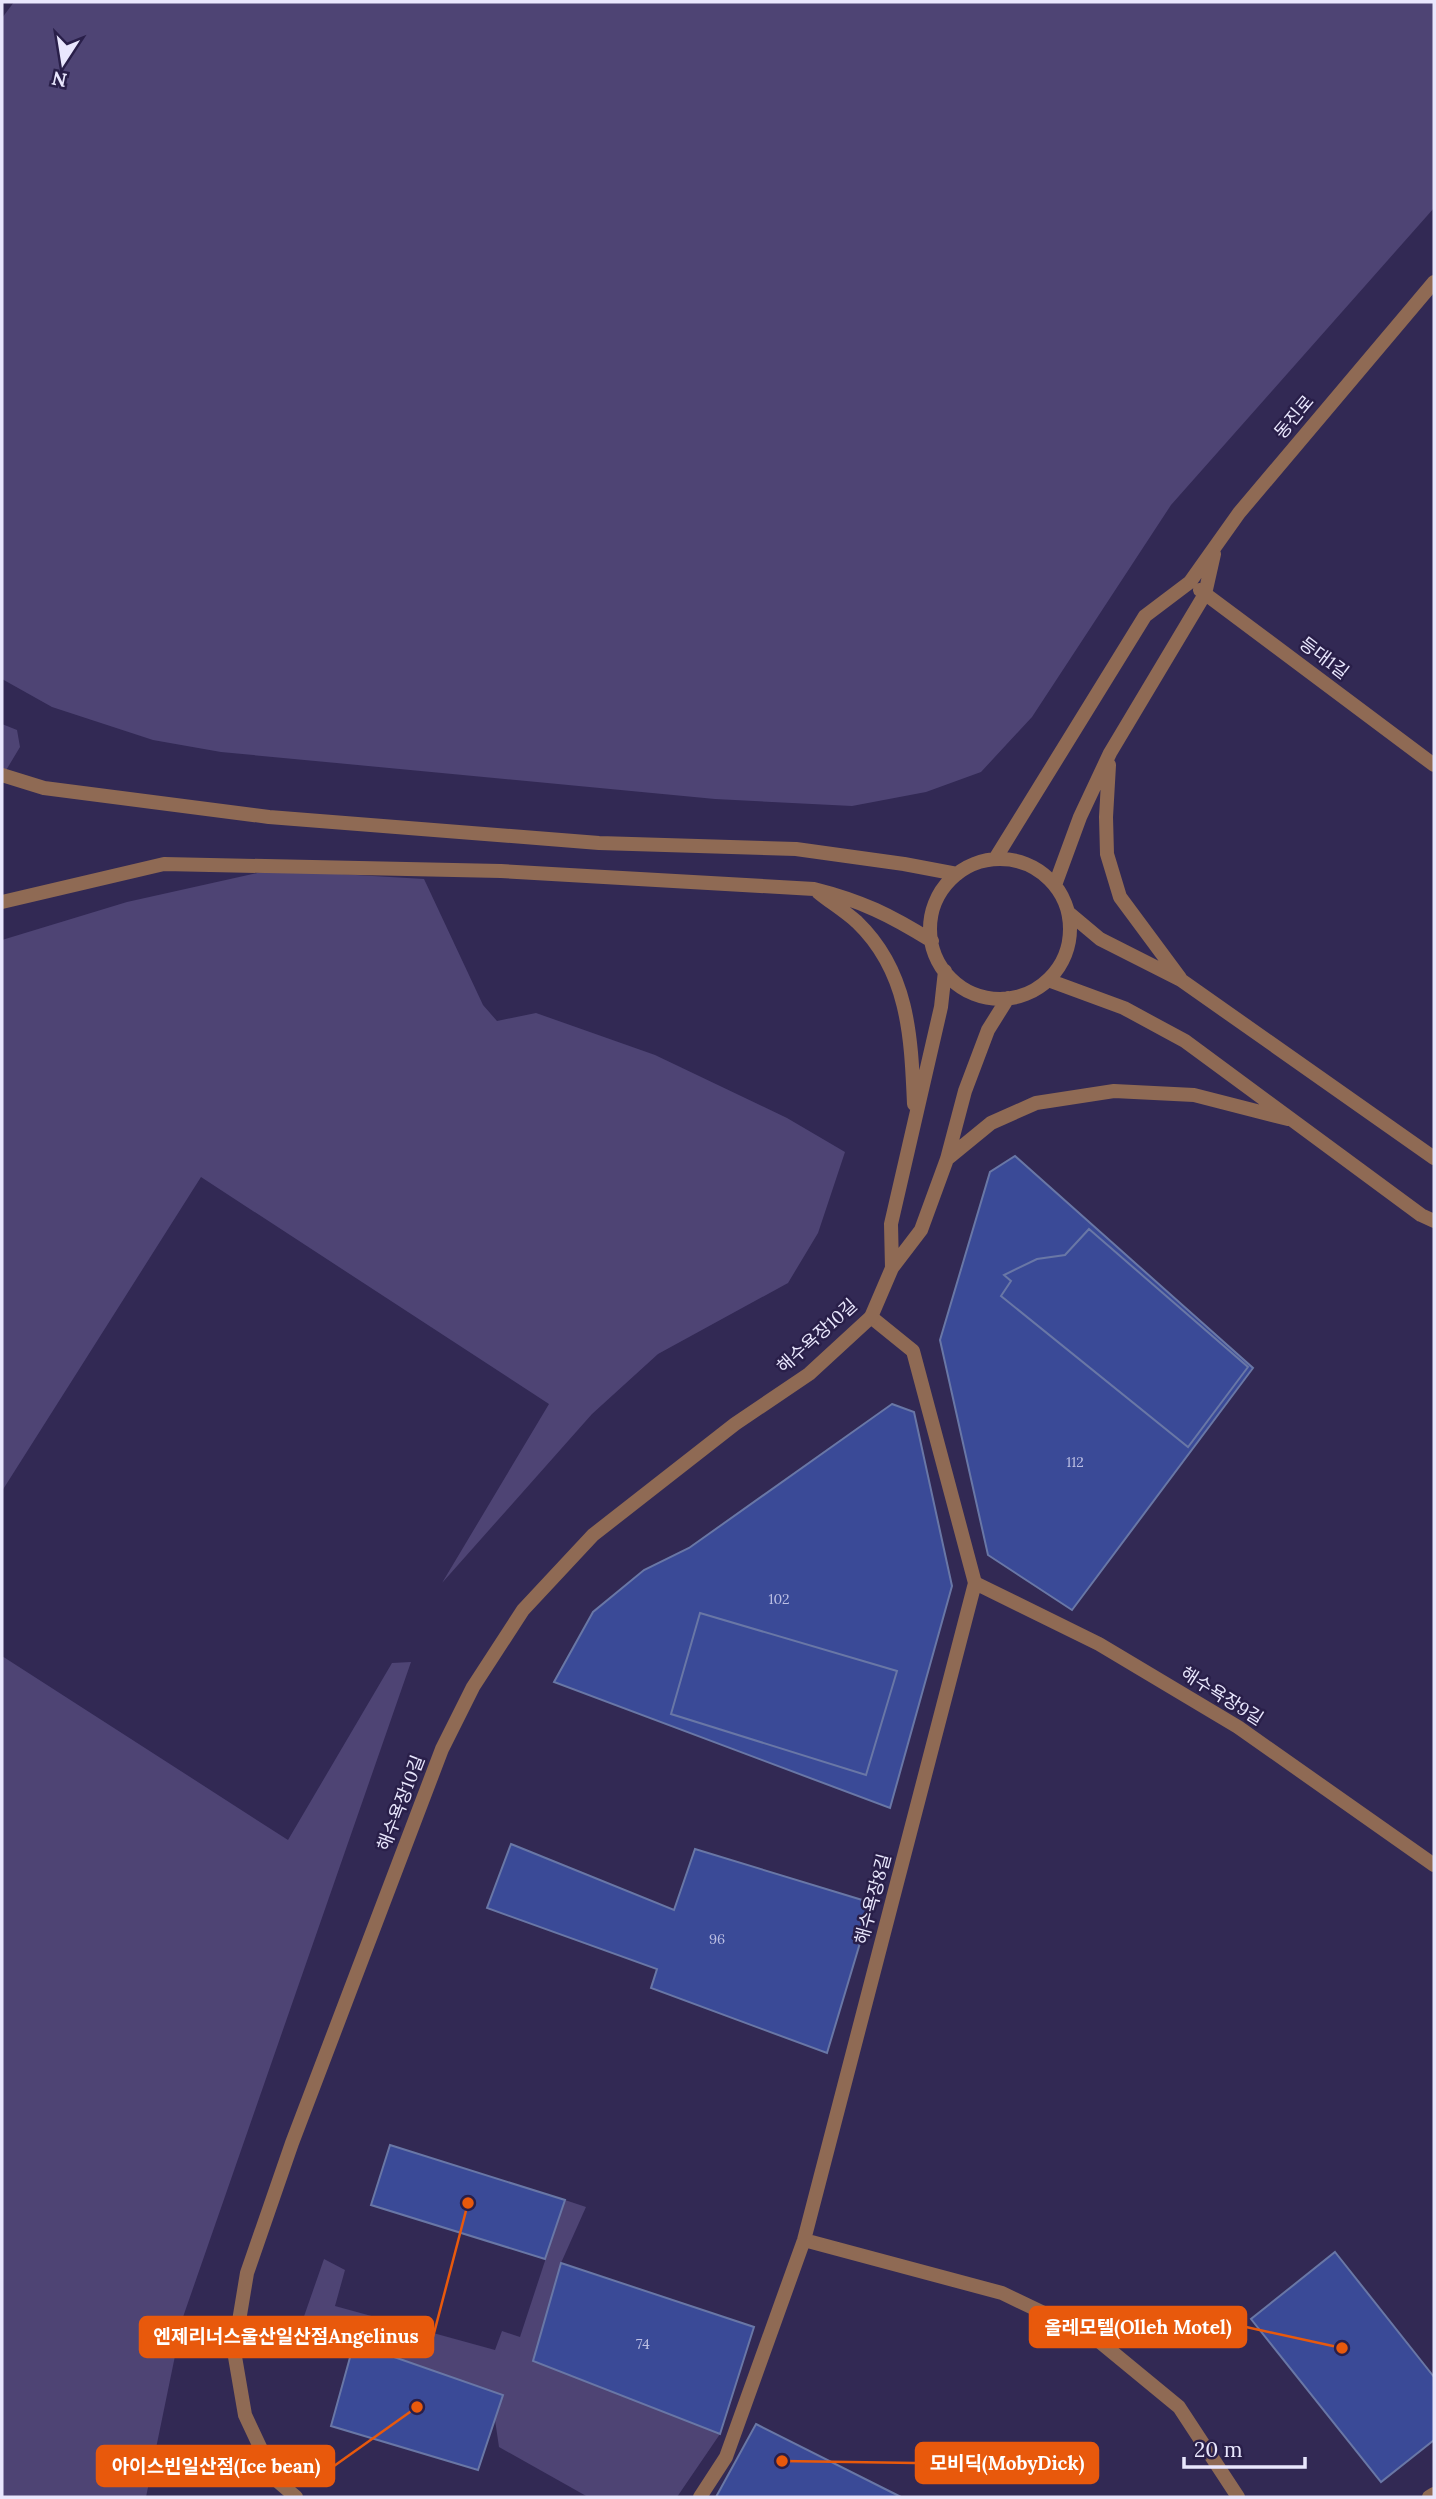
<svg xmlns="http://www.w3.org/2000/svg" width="1436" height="2499" viewBox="0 0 1436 2499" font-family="Lora,'Noto Sans KR',serif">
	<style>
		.green { fill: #4e4474 }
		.building { fill: #3a4a97; stroke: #6977a6; stroke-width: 2 }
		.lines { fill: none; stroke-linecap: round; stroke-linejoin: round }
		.minor { stroke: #8f6a54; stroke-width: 14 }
		.tertiary { stroke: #8f6a54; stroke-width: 14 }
		.labels { text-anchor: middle; stroke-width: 5; stroke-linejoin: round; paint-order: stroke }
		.number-label { font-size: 14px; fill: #bdc0e4 }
		.street-label { font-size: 18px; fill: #e9e7fd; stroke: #291f49 }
		.leader { fill: none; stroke: #e8590c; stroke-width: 2.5 }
		.callout-dot { fill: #e8590c; stroke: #291f49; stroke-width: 2.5 }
		.callout { fill: #e8590c; stroke: #e8590c; stroke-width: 2.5 }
		.callout-label { font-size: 19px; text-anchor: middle; font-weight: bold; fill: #fff }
	</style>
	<rect width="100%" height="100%" fill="#322954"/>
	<path class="green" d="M14 2H1434V208L1171 505 1032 717 981 772 926 792 852 806 715 799 221 752 153 740 52 707 2 679V18Z
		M2 724 17 730 20 747 2 777Z
		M271 870 424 879 483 1005 497 1021 536 1013 655 1055 787 1118 845 1152 818 1233 788 1283 658 1354 592 1414 442 1583 549 1404 201 1177 2 1491V940L127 902Z
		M2 1656 288 1840 392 1663 411 1662 183 2317 146 2497 2 2496Z
		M565 2200 586 2207 561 2263 533 2361 720 2434 677 2497H588L499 2447 495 2420 502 2395 301 2325 324 2259 345 2270 335 2306 495 2350 502 2331 520 2337Z"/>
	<path class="building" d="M1015 1156 1253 1368 1072 1610 988 1555 940 1340 990 1172Z
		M1089 1229 1248 1367 1188 1447 1001 1296 1011 1281 1004 1275 1037 1259 1065 1255Z
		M892 1404 914 1412 952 1586 890 1808 554 1682 593 1612 644 1570 689 1548Z
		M700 1613 897 1671 866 1775 671 1714Z
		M511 1844 674 1910 695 1849 872 1903 827 2053 651 1988 657 1969 487 1908Z
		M390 2145 565 2200 545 2259 371 2205Z
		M1335 2252 1434 2377V2440L1381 2482 1251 2319Z
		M561 2263 754 2327 720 2434 533 2361Z
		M354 2343 503 2395 478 2470 331 2426Z
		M756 2424 901 2497H716Z"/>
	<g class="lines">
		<path class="minor" d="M975 1583 1099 1644 1238 1727 1434 1865
			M804 2240 1002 2293 1094 2337 1179 2407 1238 2497
			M700 2497 726 2457 804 2240 975 1583 913 1351 871 1317
			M1429 2497 1434 2494"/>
		<path class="tertiary" d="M1200 590 1434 765
			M1109 765 1106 817 1107 854 1120 897 1180 978
			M2 775 44 788 269 817 599 843 796 849 904 864 957 874
			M995 859 1145 616 1190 582 1239 513 1434 282
			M930 929a70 70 0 1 1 140 0a70 70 0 1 1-140 0Z
			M1055 885 1080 817 1110 753 1205 594 1214 554
			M818 892C830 902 845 911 857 922 909 972 911 1037 914 1104
			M2 902 164 864 501 871 814 889C862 901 890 915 932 941
			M1069 913 1100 939 1181 980 1434 1158
			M1048 980 1124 1008 1185 1041 1421 1215 1434 1221
			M947 1159 991 1123 1036 1103 1114 1091 1194 1095 1288 1119
			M892 1268 891 1224 941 1007 945 971
			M296 2497 275 2479 245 2415 234 2351 247 2273 292 2143 442 1749 473 1687 523 1610 593 1535 735 1424 809 1374 871 1317 892 1268 921 1230 947 1159 965 1091 988 1030 1008 998"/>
	</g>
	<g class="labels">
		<g class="number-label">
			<text x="1075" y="1467">112</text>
			<text x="779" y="1604">102</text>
			<text x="717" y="1944">96</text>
			<text x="643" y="2349">74</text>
		</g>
		<g class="street-label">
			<text transform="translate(1294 417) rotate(-50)" y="6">동진로</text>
			<text transform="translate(1324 658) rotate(37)" y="6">등대1길</text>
			<text transform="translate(817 1336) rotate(-42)" y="6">해수욕장10길</text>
			<text transform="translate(1222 1696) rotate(32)" y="6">해수욕장9길</text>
			<text transform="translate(401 1803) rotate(-69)" y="6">해수욕장10길</text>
			<text transform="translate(873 1899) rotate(-75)" y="6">해수욕장8길</text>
		</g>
	</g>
	<path class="leader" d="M1342 2348L1246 2327M468 2203L433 2337M782 2461L916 2463M417 2407L334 2466"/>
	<g class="callout-dot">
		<circle cx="1342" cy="2348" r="7"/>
		<circle cx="468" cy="2203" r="7"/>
		<circle cx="782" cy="2461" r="7"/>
		<circle cx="417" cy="2407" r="7"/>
	</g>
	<g class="callout">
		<rect x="1030" y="2307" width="216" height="40" rx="7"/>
		<rect x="140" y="2317" width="293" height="40" rx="7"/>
		<rect x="916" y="2443" width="182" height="40" rx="7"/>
		<rect x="97" y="2446" width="237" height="40" rx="7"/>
	</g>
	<g class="callout-label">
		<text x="1138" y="2334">올레모텔(Olleh Motel)</text>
		<text x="286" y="2343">엔제리너스울산일산점Angelinus</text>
		<text x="1007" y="2470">모비딕(MobyDick)</text>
		<text x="216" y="2473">아이스빈일산점(Ice bean)</text>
	</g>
	<rect width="1436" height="2499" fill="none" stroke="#e9e7fd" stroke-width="7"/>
	<g transform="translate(63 63) rotate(192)" stroke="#291f49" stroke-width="5" paint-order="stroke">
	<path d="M0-5L12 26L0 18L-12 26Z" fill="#e9e7fd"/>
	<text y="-10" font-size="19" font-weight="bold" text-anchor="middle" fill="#e9e7fd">N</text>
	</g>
	<path d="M1184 2457v10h121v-10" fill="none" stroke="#e9e7fd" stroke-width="3.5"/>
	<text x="1194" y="2457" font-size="21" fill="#e9e7fd" stroke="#291f49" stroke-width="5" paint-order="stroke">20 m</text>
</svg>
